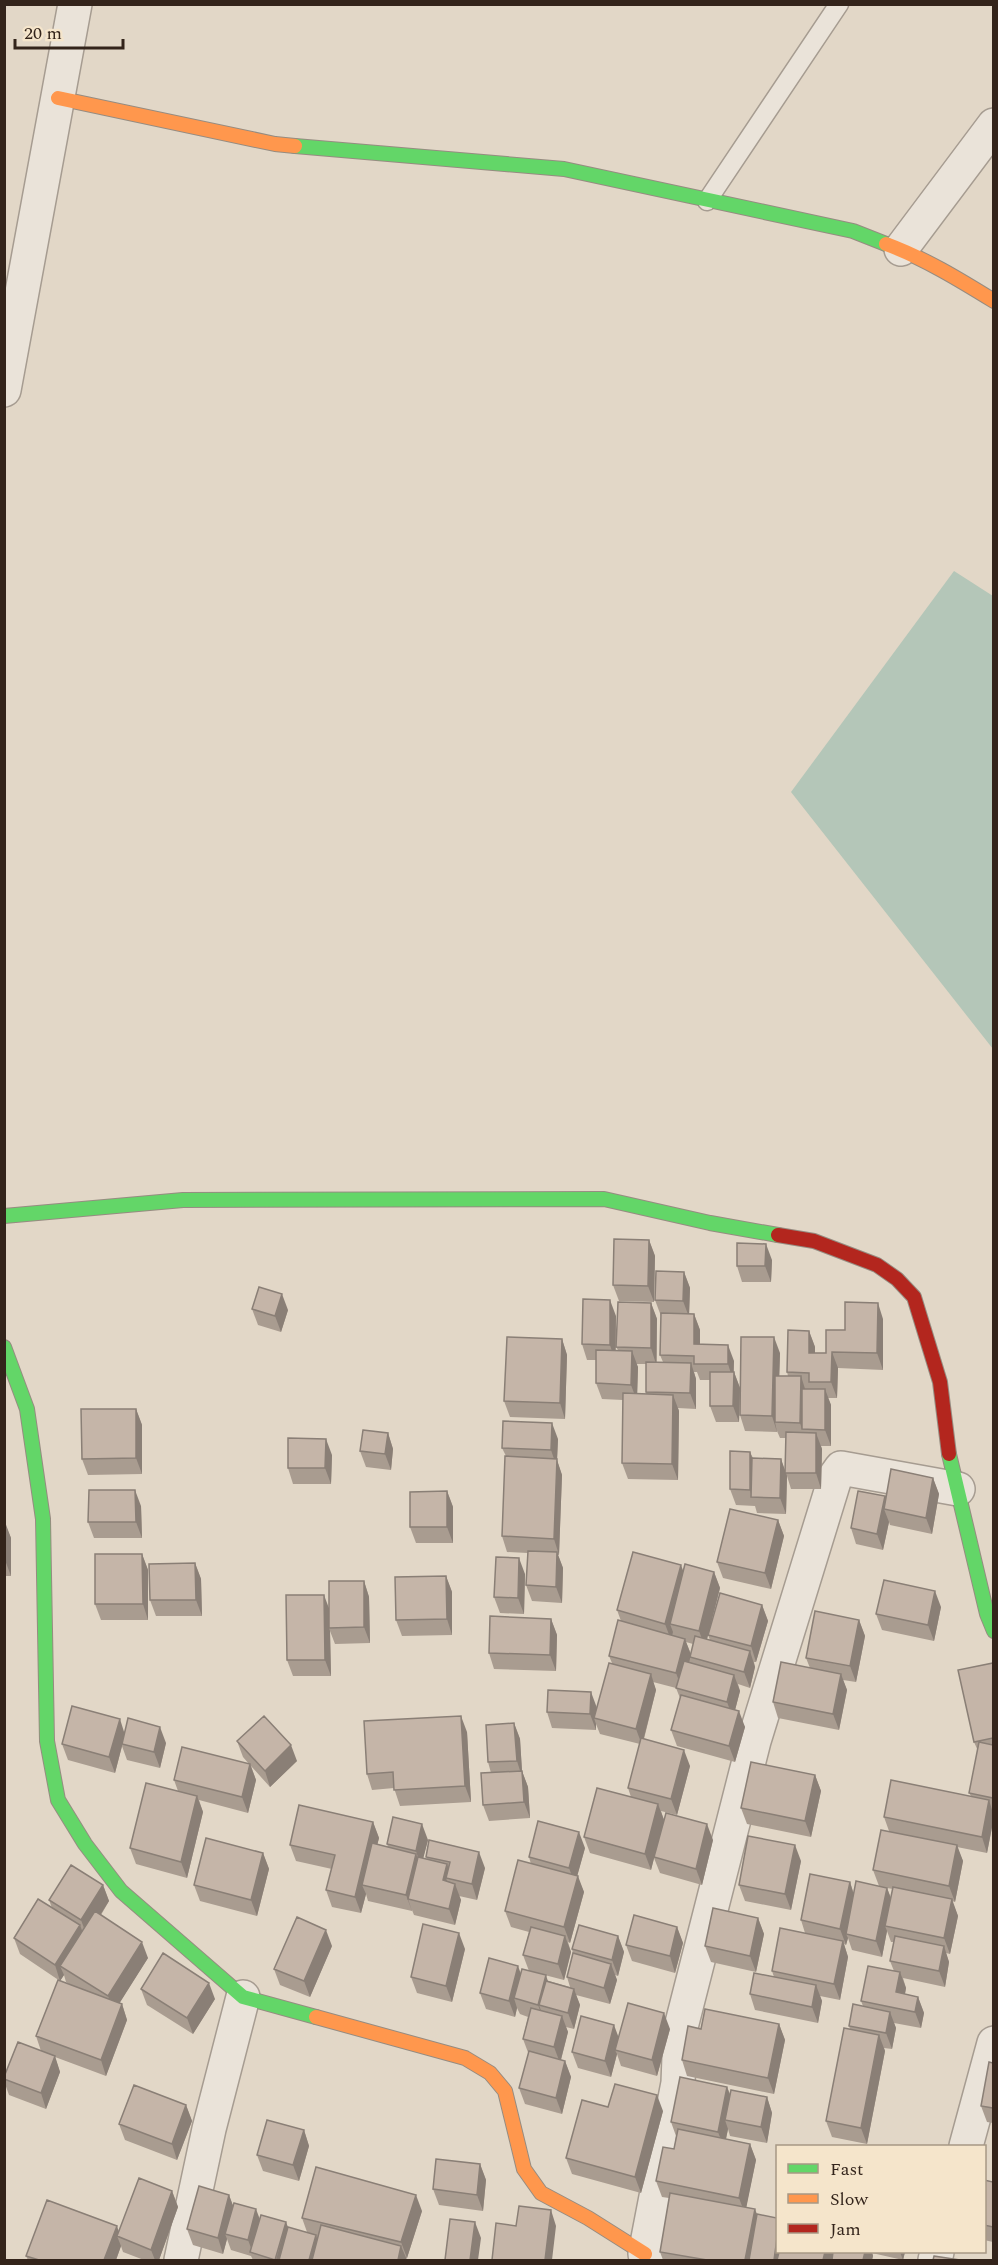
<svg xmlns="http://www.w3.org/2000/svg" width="998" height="2265" viewBox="0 0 998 2265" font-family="Spectral,serif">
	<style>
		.water { fill: #b4c6b8 }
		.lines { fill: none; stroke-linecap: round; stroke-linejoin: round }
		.lane-casing { stroke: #a69c91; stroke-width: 21 }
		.street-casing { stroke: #a69c91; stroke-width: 36 }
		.fast-casing { stroke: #968c81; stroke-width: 16 }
		.slow-casing { stroke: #968c81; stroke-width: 16 }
		.jam-casing { stroke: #968c81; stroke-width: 16 }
		.lane { stroke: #eae3d9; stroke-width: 18 }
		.street { stroke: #eae3d9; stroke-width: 33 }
		.fast { stroke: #63d668; stroke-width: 14 }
		.slow { stroke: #ff974d; stroke-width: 14 }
		.jam { stroke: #b3261e; stroke-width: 14 }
		.wall { fill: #a99c90; fill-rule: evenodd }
		.shaded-wall { fill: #8a7f76 }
		.building { fill: #c5b5a8; stroke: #8a7f76; stroke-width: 1.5 }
	</style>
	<rect width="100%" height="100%" fill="#e2d7c7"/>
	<path class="water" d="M954 571 993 596V1049L791 792Z"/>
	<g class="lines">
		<defs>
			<path id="lane" d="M707 201 839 4"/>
			<path id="street" d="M901 249 994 125
				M4 390 75 4
				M966 2146 994 2043
				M181 2260 209 2129 243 1997
				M648 2260 645 2254 678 2083 680 2031 754 1741 836 1475 841 1468 958 1489
				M935 2260 937 2252"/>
			<path id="fast" d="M295 146 564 169 853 231 886 244
				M4 1216 183 1200 604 1199 710 1223 778 1235
				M4 1347 27 1409 43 1519 47 1741 58 1800 85 1844 121 1891 243 1997 316 2017
				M949 1454 987 1614 994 1631"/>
			<path id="slow" d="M58 98 275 144 295 146
				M886 244C924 258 960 280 994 301
				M316 2017 465 2058 490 2073 505 2091 524 2169 541 2193 588 2218 645 2254"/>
			<path id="jam" d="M778 1235 814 1241 877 1265 897 1279 914 1297 940 1382 949 1454"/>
		</defs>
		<use href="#lane" class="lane-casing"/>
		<use href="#street" class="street-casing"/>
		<use href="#fast" class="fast-casing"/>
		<use href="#slow" class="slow-casing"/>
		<use href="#jam" class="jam-casing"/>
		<use href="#lane" class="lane"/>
		<use href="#street" class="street"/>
		<use href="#fast" class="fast"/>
		<use href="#slow" class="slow"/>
		<use href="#jam" class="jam"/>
	</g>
	<path class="wall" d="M649 1240 655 1256 654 1302 619 1301 613 1285Z
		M772 1260 771 1282H742L737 1266Z
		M684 1272 690 1288 689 1314H694L700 1330V1345L734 1361V1372L740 1388 780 1353 779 1376H788L787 1372 809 1331 815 1347V1353H826L845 1330 883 1319V1370L838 1368 837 1398H828L831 1405V1446H821L822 1449 821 1489H791L787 1476 786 1514 757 1513 755 1506 736 1505 730 1489 750 1452 753 1458 781 1459 785 1471 786 1438H780L777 1431V1432L745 1431 740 1415V1392L739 1422H716L710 1406V1380H700L697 1372H694L696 1379V1409L678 1408 679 1411 678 1480 628 1479 622 1463 623 1400 602 1399 596 1383V1360H587L582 1344 616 1316V1350H618L616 1347 651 1303 657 1319V1362H663L660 1355 661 1316 655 1300ZM636 1364H646V1394H637L638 1367Z
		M252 1309 288 1310 281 1332 258 1325Z
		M562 1339 567 1355 565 1419 510 1417 504 1401Z
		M136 1409 142 1425V1474L88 1475 82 1459Z
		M388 1433 393 1449 391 1470 366 1467 360 1451Z
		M558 1439 557 1460 562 1475 559 1555H558L563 1568 562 1603 532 1601 526 1585 528 1553 507 1552 502 1536 506 1456 502 1448Z
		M332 1455 331 1484H293L288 1468Z
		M933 1478 939 1494 932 1534 890 1525 889 1522 883 1550 856 1544 851 1528 886 1499Z
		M447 1491 453 1507V1543H416L410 1527Z
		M141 1506 142 1538H94L88 1522Z
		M778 1520 784 1536 771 1589 723 1578 717 1562Z
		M4 1522 11 1538V1576H4Z
		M142 1554 148 1570V1620H101L95 1604Z
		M195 1563 201 1579 202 1616H156L150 1600Z
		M683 1572H714L720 1588 707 1639 710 1640 708 1635 762 1605 768 1621 756 1662H754L755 1667 750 1688 738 1684 740 1691 735 1710 745 1727 735 1762 677 1746 671 1730 680 1698 676 1688 653 1682 656 1690 644 1739 690 1766 677 1815 661 1811 664 1820 713 1840 702 1885 660 1873 654 1858 651 1870 590 1853 584 1837 631 1797 628 1788 640 1744 600 1734 596 1724V1730L552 1728 547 1712 597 1708 612 1663 609 1656 621 1621 617 1610ZM686 1642 693 1644 691 1654Z
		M525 1574 524 1614 500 1613 494 1597Z
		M446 1576 452 1592V1635L402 1636 396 1620Z
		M364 1581 369 1597 370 1643 335 1644 330 1631 331 1676H293L287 1660 329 1607Z
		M941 1607 934 1641 882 1630 876 1614Z
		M551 1619 557 1635 556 1671 494 1669 489 1653Z
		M859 1620 865 1636 856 1682 843 1680 847 1690 839 1730 778 1718 773 1702 810 1668 806 1658Z
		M993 1663V1822L987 1853 957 1847 963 1861 955 1902 952 1901 958 1916 950 1954 946 1953 949 1962 945 1987 903 1978 906 1988 905 1994 918 1997 924 2013 921 2028 894 2023 896 2028 892 2049 884 2048 885 2051 867 2144 832 2137 826 2121 850 2029 849 2026 863 2006 861 2001 894 1971 890 1961 894 1942H891L887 1931 882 1957 852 1950 848 1938 846 1945 844 1944 848 1957 840 2000 820 1996 822 2001 818 2023 755 2010 750 1994 774 1977 772 1971 805 1933 801 1920 850 1882 854 1894 879 1886 873 1870 889 1831 884 1817 971 1796 969 1793 978 1751 974 1742ZM887 1888 893 1889 891 1898Z
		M514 1723 520 1739 522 1771 528 1787 530 1818 489 1821 483 1805 491 1773 488 1762Z
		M124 1732 166 1743 160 1768 127 1760 122 1746 115 1773 68 1760 62 1744Z
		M467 1732 471 1802 400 1806 394 1788 372 1790 367 1774Z
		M237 1741 297 1761 270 1787 251 1766 256 1780 248 1813 199 1800 203 1812 187 1878 136 1864 130 1848 178 1791 174 1780 249 1764 243 1757Z
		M815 1775 821 1791 811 1837 747 1824 741 1808Z
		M373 1822 379 1838 377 1845 388 1847 387 1844 428 1840 423 1858 427 1859 426 1857 485 1868 477 1900 459 1896 461 1900 455 1925 414 1915 412 1910V1911L368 1901 366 1894 361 1913 332 1907 326 1890 332 1869 296 1861 290 1845Z
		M585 1848 577 1876 584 1892 570 1943 568 1942 571 1952 564 1980 529 1971 523 1955 529 1932 511 1927 505 1911 531 1864 529 1857Z
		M263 1853 269 1869 257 1916 200 1901 194 1885Z
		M801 1861 791 1910 745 1901 739 1885Z
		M103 1885 109 1901 101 1915 148 1958 119 2003 122 2004 127 2020 106 2076 55 2057 60 2072 46 2109 9 2095 4 2081V2077L41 2051 36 2036 71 1985 66 1982 64 1975 60 1981 20 1954 14 1938 52 1908 49 1900Z
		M758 1918 764 1934 756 1972 711 1962 705 1946Z
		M677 1927 683 1943 675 1973 632 1961 626 1945Z
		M618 1936 624 1952 618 1976 615 1975 617 1980 610 2004 576 1995 580 2005 574 2029 566 2027 568 2032 561 2060 565 2061 571 2077 562 2114 525 2104 519 2088 529 2055 523 2039 528 2017 520 2014 517 2008 515 2017 486 2009 480 1993 521 1973 570 1987 567 1977 573 1954 572 1949Z
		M332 1946 310 1997 280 1985 274 1969Z
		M465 1949 452 2002 417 1993 411 1977Z
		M141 1989 215 1999 193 2034 147 2005Z
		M779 2024 785 2040 774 2094 687 2076 682 2060 701 2029Z
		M670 2029 657 2076 621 2066 617 2054 611 2077 578 2068 572 2052 619 2037Z
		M993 2063V2123L987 2122 981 2106Z
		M727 2087 730 2094 767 2097 772 2113 767 2143 730 2136 728 2129 726 2139 750 2144 756 2160 746 2207 757 2215 777 2252H905L903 2260 872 2253 873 2256 872 2260H663L660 2252 669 2198 662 2197 656 2181 674 2149 676 2136 671 2122Z
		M186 2105 192 2121 177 2160 125 2140 119 2124Z
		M608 2107 663 2111 641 2193 572 2174 566 2158Z
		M304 2130 309 2146 299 2181 263 2171 257 2155Z
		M480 2164 486 2180 483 2211 439 2205 433 2189Z
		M984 2180 993 2182V2242L984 2240Z
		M172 2191 178 2207 159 2260H144L123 2252 121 2246 116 2260H28L26 2256 119 2232Z
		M229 2195 233 2206 260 2219 286 2222 288 2228 307 2232 302 2218 422 2211 407 2258H406L407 2260H253L251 2256 231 2250 227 2239 223 2254 193 2245 187 2229Z"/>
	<path class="shaded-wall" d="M649 1240 655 1256 654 1302 648 1286Z
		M766 1244 772 1260 771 1282 765 1266Z
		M684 1272 690 1288 689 1317 683 1301Z
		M282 1294 288 1310 281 1332 275 1316Z
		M610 1300 616 1316 615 1361 610 1345Z
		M651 1303 657 1319 656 1364 651 1348Z
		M878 1303 883 1319V1370L877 1353Z
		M694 1314 700 1330V1360L694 1344Z
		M809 1331 815 1347V1369L809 1353Z
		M774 1337 780 1353 778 1422H775L777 1432 772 1416Z
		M562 1339 567 1355 565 1419 560 1403Z
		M728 1345 734 1361 733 1380 728 1364Z
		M632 1351 638 1367 637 1401 631 1385Z
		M832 1352 838 1368 837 1398 831 1382Z
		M691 1363 696 1379V1409L690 1393Z
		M734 1372 740 1388 739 1422 733 1406Z
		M801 1376 806 1392 802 1429 800 1423Z
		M825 1389 831 1405V1446L825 1430Z
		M673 1395 679 1411 678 1480 672 1464Z
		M136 1409 142 1425V1474L136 1458Z
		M552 1423 558 1439 557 1460 562 1475 559 1555 554 1539 556 1465 551 1450Z
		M388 1433 393 1449 391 1470 385 1454Z
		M816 1433 822 1449 821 1489 816 1473Z
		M326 1439 332 1455 331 1484 325 1468Z
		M750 1452 756 1468 752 1497 750 1490Z
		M781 1459 787 1476 786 1514 780 1498Z
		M933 1478 939 1494 932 1534 926 1518Z
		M135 1490 141 1506 142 1538 136 1522Z
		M447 1491 453 1507V1543L447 1527Z
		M885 1496 890 1510 884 1509 889 1522 883 1550 877 1534Z
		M778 1520 784 1536 771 1589 765 1573Z
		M5 1522 11 1538V1576L5 1560Z
		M557 1552 563 1568 562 1603 556 1587Z
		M142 1554 148 1570V1620L143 1604Z
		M519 1558 525 1574 524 1614 518 1598Z
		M195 1563 201 1579 202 1616 196 1600Z
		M681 1565 687 1581 670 1624 673 1632 671 1640 665 1624Z
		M714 1572 720 1588 705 1647 699 1631Z
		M446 1576 452 1592V1635L447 1619Z
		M364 1581 369 1597 370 1643 364 1627Z
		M935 1591 941 1607 934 1641 928 1625Z
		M324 1595 330 1611 329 1628 330 1631 331 1676 325 1660Z
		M762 1605 768 1621 756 1662 751 1646Z
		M551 1619 557 1635 556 1671 550 1655Z
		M859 1620 865 1636 856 1682 850 1666Z
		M685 1639 691 1655 682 1689 676 1673Z
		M750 1651 755 1667 750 1688 744 1672Z
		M651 1674 656 1690 642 1745 636 1729Z
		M841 1674 847 1690 839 1730 833 1714Z
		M734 1675 740 1691 733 1718 727 1702Z
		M591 1692 597 1708 594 1718 596 1724V1730L590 1714Z
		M739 1711 745 1727 735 1762 729 1746Z
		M461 1716 467 1732 471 1802 465 1786Z
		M120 1719 125 1735 122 1744V1746L115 1773 109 1757Z
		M514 1723 520 1739 522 1771 528 1787 530 1818 524 1802 522 1777 517 1761Z
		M160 1727 166 1743 160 1768 154 1752Z
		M291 1745 297 1761 270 1787 265 1771Z
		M684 1750 690 1766 677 1815 671 1799Z
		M250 1764 256 1780 248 1813 242 1797Z
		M815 1775 821 1791 811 1837 805 1821Z
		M197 1796 203 1812 187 1878 181 1862Z
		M989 1800 993 1813V1822L987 1853 982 1837Z
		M658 1804 664 1820 651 1870 645 1854Z
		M373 1822 379 1838 367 1886 362 1885 366 1894 361 1913 355 1897Z
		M422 1824 428 1840 421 1867 416 1851Z
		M707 1824 713 1840 702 1885 696 1869Z
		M579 1832 585 1848 575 1884 569 1868Z
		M795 1845 801 1861 791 1910 785 1894Z
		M957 1845 963 1861 955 1902 949 1886Z
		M479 1852 485 1868 477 1900 472 1884Z
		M263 1853 269 1869 257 1916 251 1900Z
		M416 1854 422 1870 408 1899 412 1911 406 1895Z
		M447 1864 453 1880 446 1878 450 1890 443 1880Z
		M578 1876 584 1892 570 1943 564 1927Z
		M850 1882 855 1899 846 1934 848 1938 846 1945 840 1929Z
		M455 1884 461 1900 455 1925 449 1909Z
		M103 1885 109 1901 87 1936 81 1920Z
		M887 1888 893 1904 885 1926 887 1931 882 1957 876 1941Z
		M952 1899 958 1916 950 1954 944 1938Z
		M758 1918 764 1934 756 1972 750 1956Z
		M80 1925 86 1941 60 1966 64 1975 60 1981 55 1965Z
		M677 1927 683 1943 675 1973 670 1956Z
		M326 1930 332 1946 310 1997 304 1981Z
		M459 1933 465 1949 452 2002 446 1986Z
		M565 1936 571 1952 564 1980 558 1964Z
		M618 1936 624 1952 618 1976 612 1960Z
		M843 1941 848 1957 840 2000 834 1984Z
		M142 1942 148 1958 114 2012 108 1996Z
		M944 1946 949 1962 945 1987 939 1971Z
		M611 1964 617 1980 610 2004 604 1988Z
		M518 1966 524 1982 514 1998 517 2008 515 2017 509 2001Z
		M900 1972 906 1988 902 2009 896 1992Z
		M546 1975 551 1991 539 2005 544 2019V2021L538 2005Z
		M209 1983 215 1999 193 2034 187 2018Z
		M816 1985 822 2001 818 2023 812 2007Z
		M574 1989 580 2005 574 2029 568 2013Z
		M918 1997 924 2013 921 2028 915 2012Z
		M122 2004 127 2020 106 2076 101 2060Z
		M890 2012 896 2028 892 2049 886 2033Z
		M664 2013 670 2029 657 2076 652 2060Z
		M562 2016 568 2032 560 2063 554 2047Z
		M779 2024 785 2040 774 2094 768 2078Z
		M614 2025 620 2041 615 2050 617 2054 611 2077 605 2061Z
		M879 2035 885 2051 867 2144 861 2128Z
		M55 2056 60 2072 46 2109 41 2093Z
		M565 2061 571 2077 562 2114 556 2098Z
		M727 2087 733 2103 725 2120 728 2129 724 2148 718 2132Z
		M657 2095 663 2111 641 2193 635 2177Z
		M767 2097 772 2113 767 2143 761 2127Z
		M186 2105 192 2121 177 2160 172 2144Z
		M304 2130 309 2146 299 2181 293 2165Z
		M750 2144 756 2160 745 2214 739 2198Z
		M480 2164 486 2180 483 2211 477 2195Z
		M172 2191 178 2207 159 2260H155L151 2250Z
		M229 2195 235 2211 225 2234 227 2239 223 2254 218 2238Z
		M416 2195 422 2211 407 2258 401 2242Z
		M256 2209 262 2225 253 2253 248 2240Z
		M755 2209 761 2225 754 2260H745Z
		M551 2210 556 2226 552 2260H545Z
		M286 2222 292 2238 279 2260H276Z
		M475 2222 481 2238 478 2260H470Z
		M117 2226 121 2238 117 2236 121 2246 116 2260H104Z
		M316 2235 321 2251 319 2260H309Z
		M777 2238V2252H784L782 2260H774Z
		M401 2246 407 2260H398Z
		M825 2252H834L832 2260H823Z
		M865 2252H872L873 2256 872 2260H863Z
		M900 2252H905L903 2260Z"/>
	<path class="building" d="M614 1239 649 1240 648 1286 613 1285Z
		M737 1243 766 1244 765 1266H737Z
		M656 1271 684 1272 683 1301 655 1300Z
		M259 1287 282 1294 275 1316 252 1309Z
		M583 1299 610 1300V1345L582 1344Z
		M618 1302 651 1303V1348L616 1347Z
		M845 1302 878 1303 877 1353 832 1352 831 1382H809V1373L787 1372 788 1330 809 1331V1353H826V1330H845Z
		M661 1313 694 1314V1344L728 1345V1364H694V1356L660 1355Z
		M507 1337 562 1339 560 1403 504 1401Z
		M741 1337H774L772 1416 740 1415Z
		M596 1350 632 1351 631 1385 596 1383Z
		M646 1362 691 1363 690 1393 646 1392Z
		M710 1372H734L733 1406H710Z
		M775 1376H801L800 1423 775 1422Z
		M802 1389H825V1430L802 1429Z
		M623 1393 673 1395 672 1464 622 1463Z
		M81 1409H136V1458L82 1459Z
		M503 1421 552 1423 551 1450 502 1448Z
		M363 1430 388 1433 385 1454 360 1451Z
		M786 1432 816 1433V1473H785Z
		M288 1438 326 1439 325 1468H288Z
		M730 1451 750 1452V1490L730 1489Z
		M505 1456 557 1459 554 1539 502 1536Z
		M752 1458 781 1459 780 1498 751 1497Z
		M891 1469 933 1478 926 1518 884 1509Z
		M89 1490H135L136 1522H88Z
		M447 1491V1527H410V1492Z
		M858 1491 885 1496 877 1534 851 1528Z
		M730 1509 778 1520 765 1573 717 1562Z
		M4 1522 5 1560H4Z
		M528 1551 557 1552 556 1587 526 1585Z
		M633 1552 681 1565 665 1624 617 1610Z
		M95 1554H142L143 1604H95Z
		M496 1557 519 1558 518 1598 494 1597Z
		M195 1563 196 1600H150L149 1564Z
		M685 1564 714 1572 699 1631 670 1624Z
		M446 1576 447 1619 396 1620 395 1577Z
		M884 1580 935 1591 928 1625 876 1614Z
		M329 1581H364V1627L329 1628Z
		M720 1593 762 1605 751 1646 708 1635Z
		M286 1595H324L325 1660H287Z
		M815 1611 859 1620 850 1666 806 1658Z
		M490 1616 551 1619 550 1655 489 1653Z
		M618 1620 685 1639 676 1673 609 1656Z
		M695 1636 750 1651 744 1672 690 1657Z
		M684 1661 734 1675 727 1702 676 1688Z
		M781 1662 841 1674 833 1714 773 1702Z
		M609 1663 651 1674 636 1729 594 1718Z
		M993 1663V1738L974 1742 958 1670Z
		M548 1690 591 1692 590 1714 547 1712Z
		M681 1695 739 1711 729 1746 671 1730Z
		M72 1706 120 1719 109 1757 62 1744Z
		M264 1716 291 1745 265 1771 237 1741Z
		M461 1716 465 1786 394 1790 393 1772 367 1774 364 1721Z
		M128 1718 160 1727 154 1752 122 1744Z
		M514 1723 517 1761 488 1762 486 1725Z
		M641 1738 684 1750 671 1799 628 1788Z
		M979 1742 993 1745V1798L969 1793Z
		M182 1747 250 1764 242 1797 174 1780Z
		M751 1762 815 1775 805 1821 741 1808Z
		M522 1771 524 1802 483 1805 481 1773Z
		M891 1780 989 1800 982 1837 884 1817Z
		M146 1783 197 1796 181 1862 130 1848Z
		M597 1788 658 1804 645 1854 584 1837Z
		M299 1805 373 1822 355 1897 326 1890 335 1855 290 1845Z
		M666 1813 707 1824 696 1869 654 1857Z
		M393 1817 422 1824 416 1851 387 1844Z
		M538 1821 579 1832 569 1868 529 1857Z
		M881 1830 957 1845 949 1886 873 1870Z
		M748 1836 795 1845 785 1894 739 1885Z
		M206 1838 263 1853 251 1900 194 1885Z
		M429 1840 479 1852 472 1884 446 1878 450 1862 426 1857Z
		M372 1843 416 1854 406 1895 362 1885Z
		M418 1857 447 1864 443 1880 455 1884 449 1909 408 1899Z
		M518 1860 578 1876 564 1927 505 1911Z
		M71 1865 103 1885 81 1920 49 1900Z
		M810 1874 850 1882 840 1929 801 1920Z
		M856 1881 887 1888 876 1941 846 1934Z
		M893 1887 952 1899 944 1938 885 1926Z
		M38 1899 80 1925 55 1965 14 1938Z
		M713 1908 758 1918 750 1956 705 1946Z
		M95 1911 142 1942 108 1996 60 1966Z
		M634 1915 677 1927 670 1956 626 1945Z
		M297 1917 326 1930 304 1981 274 1969Z
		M423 1924 459 1933 446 1986 411 1977Z
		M579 1925 618 1936 612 1960 572 1949Z
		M531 1927 565 1936 558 1964 523 1955Z
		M780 1928 843 1941 834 1984 772 1971Z
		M895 1936 944 1946 939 1971 890 1961Z
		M163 1953 209 1983 187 2018 141 1989Z
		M573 1953 611 1964 604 1988 567 1977Z
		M489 1958 518 1966 509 2001 480 1993Z
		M868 1966 900 1972 896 1992 918 1997 915 2012 861 2001Z
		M522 1969 546 1975 538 2005 514 1998Z
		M754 1973 816 1985 812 2007 750 1994Z
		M58 1980 122 2004 101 2060 36 2036Z
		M546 1981 574 1989 568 2013 539 2005Z
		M628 2003 664 2013 652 2060 615 2050Z
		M853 2004 890 2012 886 2033 849 2026Z
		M531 2008 562 2016 554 2047 523 2039Z
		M705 2009 779 2024 768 2078 682 2060 688 2026 701 2029Z
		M581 2016 614 2025 605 2061 572 2052Z
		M844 2028 879 2035 861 2128 826 2121Z
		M18 2042 55 2056 41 2093 4 2079V2077Z
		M529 2051 565 2061 556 2098 519 2088Z
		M989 2062 993 2063V2108L981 2106Z
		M680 2077 727 2087 718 2132 671 2122Z
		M615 2084 657 2095 635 2177 566 2158 582 2100 608 2107Z
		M134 2085 186 2105 172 2144 119 2124Z
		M731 2090 767 2097 761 2127 725 2120Z
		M267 2120 304 2130 293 2165 257 2155Z
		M678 2129 750 2144 739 2198 656 2181 663 2147 674 2149Z
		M436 2159 480 2164 477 2195 433 2189Z
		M316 2167 416 2195 401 2242 302 2218Z
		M139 2178 172 2191 151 2250 117 2236Z
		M984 2180 993 2182V2227L984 2225Z
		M199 2186 229 2195 218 2238 187 2229Z
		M670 2193 755 2209 745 2260H707L660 2252Z
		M47 2200 117 2226 104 2260H39L26 2256Z
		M234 2203 256 2209 248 2240 225 2234Z
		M519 2206 551 2210 545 2260H492L496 2223 516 2226Z
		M757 2214 777 2218V2238L774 2260H749Z
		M261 2215 286 2222 275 2260 250 2252Z
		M450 2219 475 2222 470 2260H445Z
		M321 2225 401 2246 398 2260H312Z
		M288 2227 316 2235 309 2260H279Z
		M779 2252H825L823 2260H777Z
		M833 2252H865L863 2260H832Z
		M934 2256 960 2260H933Z"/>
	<rect width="998" height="2265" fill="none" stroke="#33241b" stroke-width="12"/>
	<rect x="776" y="2145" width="210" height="108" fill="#f5e5cb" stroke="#a79885" stroke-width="1.5"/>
	<rect x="788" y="2164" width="30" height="9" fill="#63d668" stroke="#a79885" stroke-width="1.5"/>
	<text x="830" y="2175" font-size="18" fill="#33241b">Fast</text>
	<rect x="788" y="2194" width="30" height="9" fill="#ff974d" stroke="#a79885" stroke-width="1.5"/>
	<text x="830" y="2205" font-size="18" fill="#33241b">Slow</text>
	<rect x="788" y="2224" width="30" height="9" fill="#b3261e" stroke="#a79885" stroke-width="1.5"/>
	<text x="830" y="2235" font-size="18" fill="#33241b">Jam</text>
	<path d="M15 39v9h108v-9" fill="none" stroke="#33241b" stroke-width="3"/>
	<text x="24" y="39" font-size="18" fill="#33241b" stroke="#f5e5cb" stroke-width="4.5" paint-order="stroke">20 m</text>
</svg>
